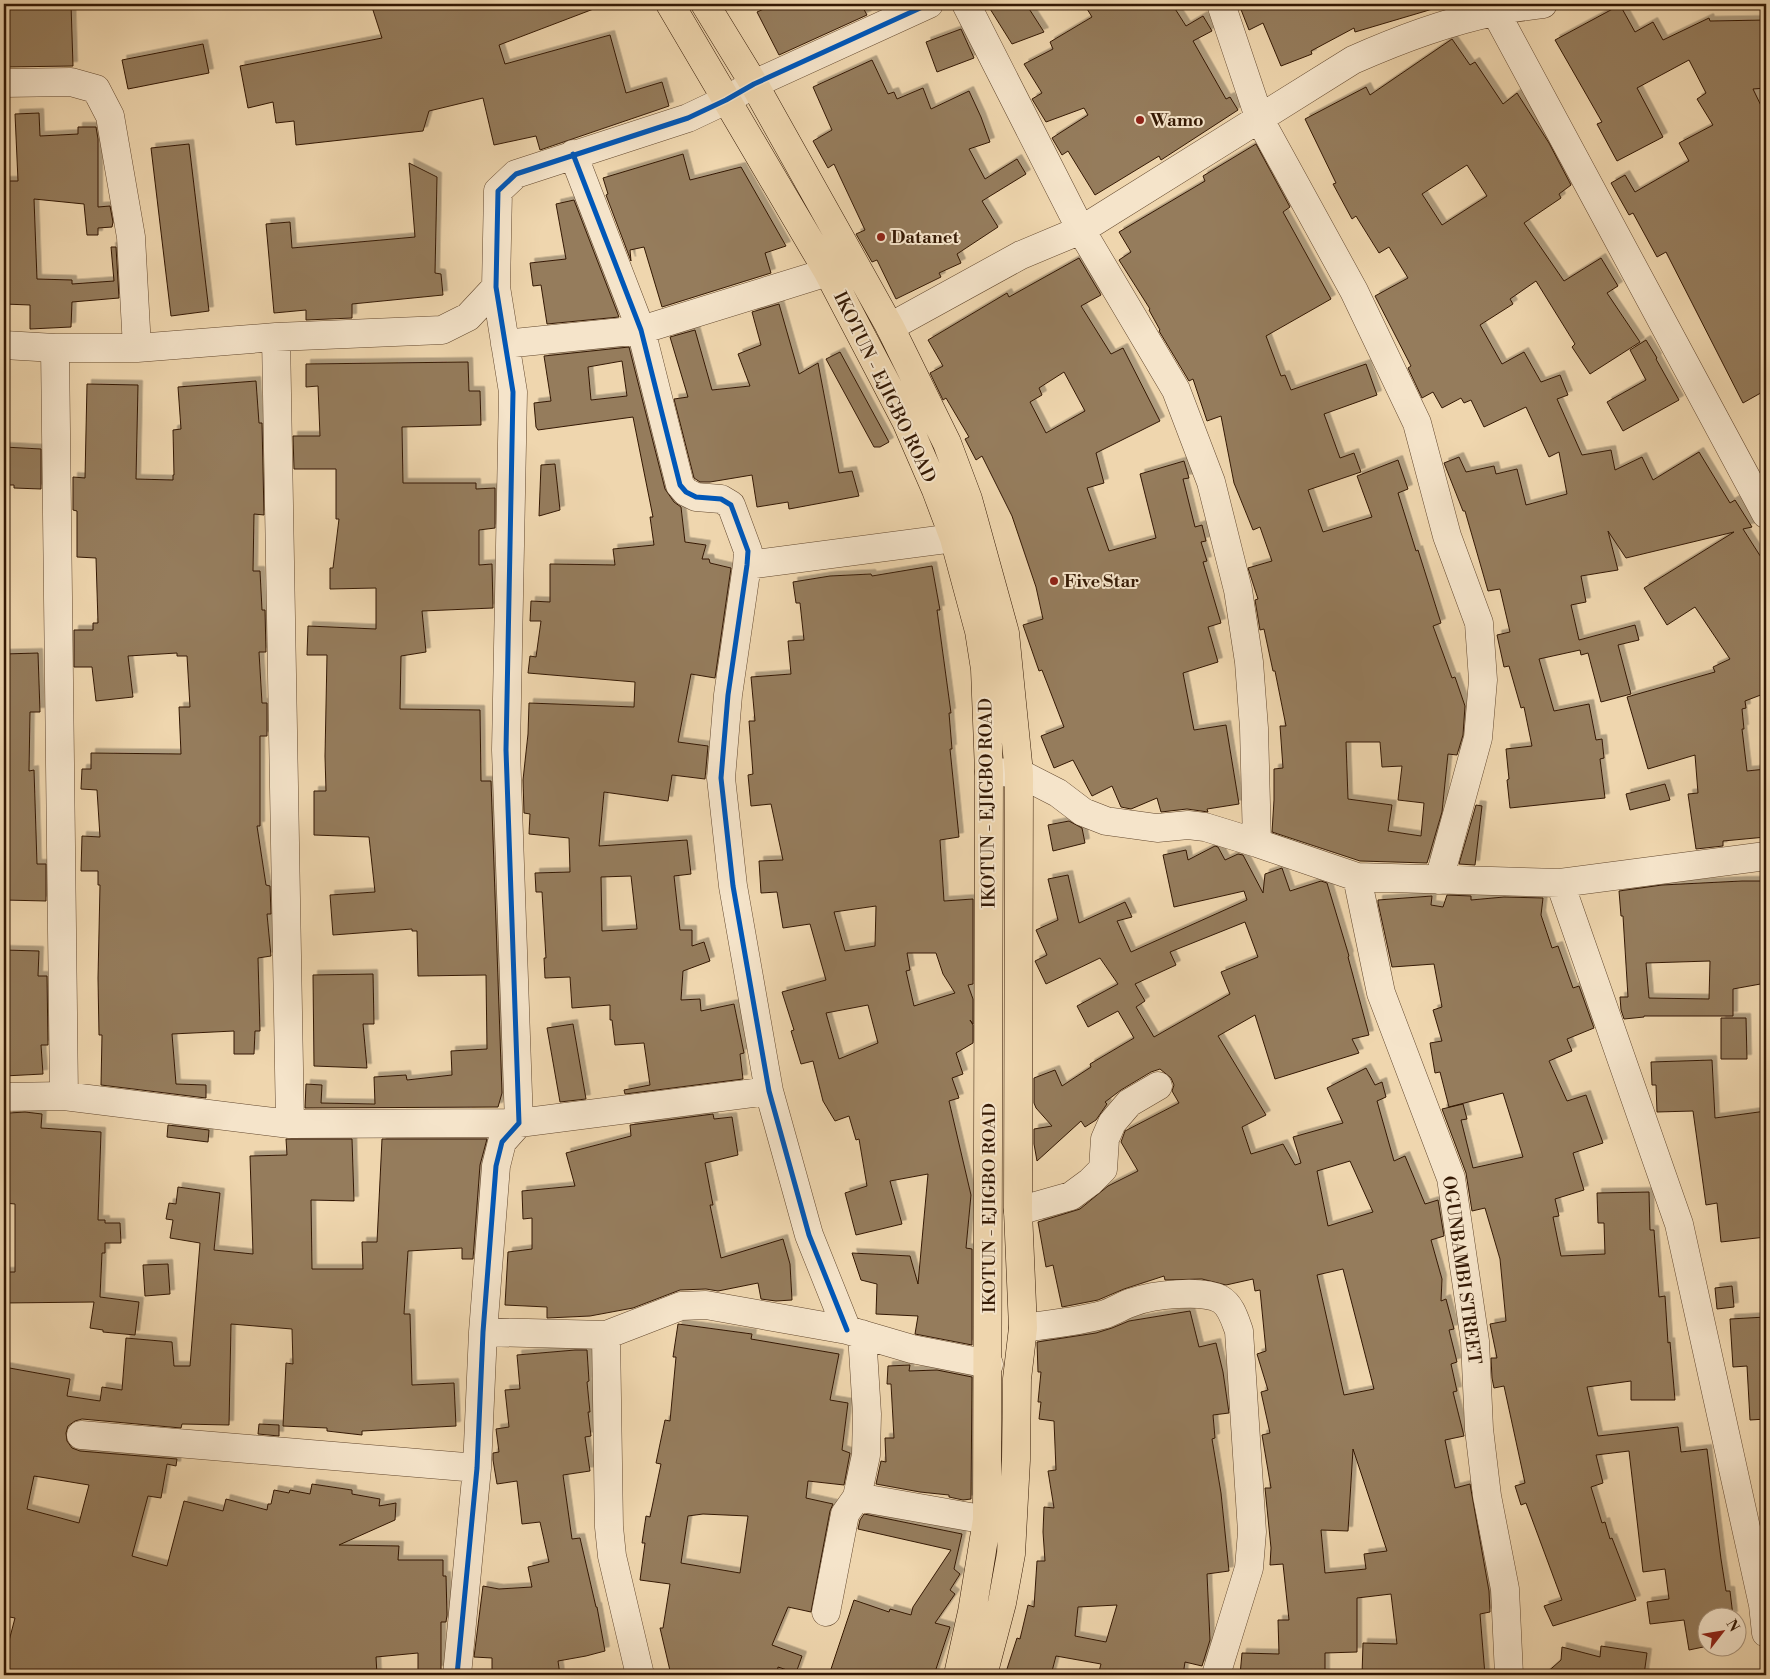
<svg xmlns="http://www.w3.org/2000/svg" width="1770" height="1679" viewBox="0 0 1770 1679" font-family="'Libre Bodoni',serif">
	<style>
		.building { fill: #957b5c; stroke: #341904; fill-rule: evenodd; filter: url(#shadow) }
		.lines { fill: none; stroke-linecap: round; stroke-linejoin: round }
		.minor-casing { stroke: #63482e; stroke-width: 29 }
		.major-casing { stroke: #341904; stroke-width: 29 }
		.minor { stroke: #f5e4ca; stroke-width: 28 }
		.major { stroke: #efd6ae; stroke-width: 28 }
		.cycleway-casing { stroke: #f5e4ca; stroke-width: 8 }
		.cycleway { stroke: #0057b8; stroke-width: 5 }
		.poi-dot { fill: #8f2418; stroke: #f5e4ca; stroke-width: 2 }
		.labels { text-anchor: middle; stroke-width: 4; stroke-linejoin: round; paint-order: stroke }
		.poi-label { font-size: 18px; font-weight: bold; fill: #341904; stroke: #f5e4ca; text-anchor: start }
		.street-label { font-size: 18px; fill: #341904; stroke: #f5e4ca }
	</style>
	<defs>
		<filter id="shadow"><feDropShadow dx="4.5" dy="-4.5" stdDeviation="0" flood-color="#0004"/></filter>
	</defs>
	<rect width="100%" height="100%" fill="#efd6ae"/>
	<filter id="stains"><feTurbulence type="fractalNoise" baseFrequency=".004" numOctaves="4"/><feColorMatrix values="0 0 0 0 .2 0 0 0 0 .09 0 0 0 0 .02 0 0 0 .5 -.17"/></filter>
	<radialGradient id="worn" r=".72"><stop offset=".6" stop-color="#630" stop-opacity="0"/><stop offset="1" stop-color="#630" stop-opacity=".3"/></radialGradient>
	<path class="building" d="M4 4H71L73 66 4 67Z
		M371 4H483L485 9 502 4H604V5L499 45 505 64 610 35 626 93 662 82 669 106 540 150 536 136 494 145 483 98 429 111 423 131 296 145 294 121 276 123 273 102 248 108 240 66 382 38Z
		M775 4H861L867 15 779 55 757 12Z
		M987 4H1026L1044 32 1012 44Z
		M1084 4H1172L1186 26 1203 16 1212 31 1193 41 1226 99 1230 97 1238 110 1161 160 1159 156 1095 195 1068 151 1062 155 1052 138 1088 115 1084 108 1046 122 1032 99 1042 93 1024 64 1053 49 1050 42 1092 17Z
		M1249 4H1435L1436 8 1355 32 1354 28 1311 51 1312 54 1281 66 1263 23 1249 30 1240 7Z
		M1620 5 1635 32 1653 22 1663 40 1709 18 1710 21 1766 20V88L1753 89 1766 116V390L1743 403 1666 252 1657 257 1633 213 1629 215 1611 183 1625 175 1635 192 1689 161 1679 143 1713 125 1697 99 1706 93 1689 60 1637 88 1663 137 1617 161 1597 124 1602 122 1555 40Z
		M961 29 974 58 937 72 926 42Z
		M1452 39 1470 65 1475 62 1503 104 1517 93 1549 143 1571 185 1559 194 1561 198 1524 223 1564 281 1601 258 1618 286 1607 293 1640 342 1590 374 1572 347 1575 344 1536 281 1510 299 1513 304 1480 325 1502 364 1524 352 1541 382 1560 375 1568 395 1557 399 1582 455 1611 450 1615 470 1642 457 1653 480 1699 452 1730 503 1735 500 1752 527 1743 529 1766 565V693L1745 701 1746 708 1742 709 1744 729H1742L1747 771 1766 769V837L1723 841V846L1696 849 1688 794 1698 793 1695 755 1648 769 1627 697 1715 672 1713 667 1730 659 1695 607 1667 625 1644 588 1734 532 1626 558 1608 531 1618 570 1581 576 1586 602 1571 605 1579 640 1635 625 1639 640 1618 645 1631 694 1601 702 1588 653 1581 655 1580 650 1539 659 1554 711 1589 704 1596 740 1602 739 1604 758 1600 759 1605 798 1510 808 1507 780 1509 779 1506 749 1532 746 1524 707 1521 708 1509 666 1504 667 1497 635 1510 632 1500 589 1488 591 1465 511H1463L1444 463 1459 457 1466 472 1494 466 1496 474 1517 469 1526 505 1567 494 1559 452 1549 457 1526 407 1484 427 1471 400 1464 403 1461 398 1442 408 1433 392 1422 398 1408 368 1411 366 1375 296 1408 278 1389 247 1379 253 1356 216 1352 219 1333 184 1336 183 1305 119 1366 87 1370 95ZM1467 165 1487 196 1442 225 1422 194Z
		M203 44 209 73 128 89 122 60Z
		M872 60 888 94 894 92 897 99 923 88 931 109 969 91 981 117 990 142 969 149 985 179 1017 159 1026 174 982 201 998 227 957 254 961 263 939 273 941 277 896 299 877 260 872 262 856 234 865 230 834 164 828 168 813 141 832 130 813 87Z
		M39 113 40 136 78 134V127H96L98 139V207L110 206 113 222 112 227 98 228V235H87L84 204 34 199 37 279 72 280V284L114 281 111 247H116L119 298 72 302 71 327 30 329V305L4 304V181H18L15 114Z
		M189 144 209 311 171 316 151 148Z
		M1256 144 1290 207 1283 212 1331 299 1266 336 1281 376 1285 375 1291 390 1366 364 1377 395 1324 414 1340 458 1354 453 1361 472 1308 490 1323 532 1372 517 1357 476 1398 460 1408 489 1398 493 1416 551 1418 550 1441 623 1433 626 1452 678 1455 677 1465 706 1463 735 1457 755 1448 754 1442 812 1427 863 1360 861 1272 832 1274 800V769L1283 768 1280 726H1286L1275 671H1273L1264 629 1260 630 1255 600 1258 599 1248 568 1272 561 1260 527 1253 530 1234 483 1221 416 1207 421 1193 379 1189 381 1159 331 1160 330 1149 310 1150 309 1119 260 1131 252 1119 232 1205 181 1203 176ZM1346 742H1380L1382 767 1402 766 1398 800 1424 803 1421 836 1388 831 1392 805 1348 799Z
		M683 154 690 180 741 167 786 246 765 253 771 273 662 307 644 247 630 250 631 261 606 195 608 194 603 178Z
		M409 163 437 177 435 273 441 274 443 295 352 304V318L306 320V310L274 313 266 224 290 222 292 248 415 237Z
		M574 200 619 317 547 324 541 285 533 286 530 263 566 259 556 204Z
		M1079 258 1101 295 1081 306 1111 354 1123 348 1160 421 1096 453 1104 483 1087 488 1109 551 1156 538 1140 474 1184 461 1189 478 1183 479 1195 527 1202 525 1206 541 1201 542 1207 561 1203 562 1221 623 1208 627 1218 662 1183 673 1194 730 1226 725 1239 804 1207 809 1208 812 1187 809 1161 812 1157 798 1131 809 1121 807 1112 786 1092 796 1073 760 1054 768 1041 736 1064 727 1042 670 1039 671 1023 625 1043 619 1036 587 1012 516 982 456 976 460 965 439 969 437 946 398 943 400 930 373 943 366 928 340 1007 293 1009 297ZM1064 372 1085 411 1046 433 1030 402 1042 395 1039 388Z
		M779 304 799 374 818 363 839 473 852 471 859 496 789 509 788 502 757 507 752 475 710 482H700L694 478 674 399 688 397 670 337 695 330 712 390 750 386 738 354 761 345 752 312Z
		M1646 340 1657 358 1656 359 1679 400 1623 431 1607 402 1646 380 1630 350Z
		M629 347 665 489 674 502 681 507 685 542 706 545 702 559H709L710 563 731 568 715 678 691 674 678 742 708 746 705 779 672 775 668 801 604 792 599 846 687 840 691 874 674 876 680 930H692V946L704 942 710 961 683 971 681 1000 700 999 701 1011 734 1004 744 1053 740 1054 743 1079 625 1094 624 1090 650 1085 644 1043 615 1045 612 1020H610V1005L572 1008 570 977 545 978 544 958H546L542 892H536L535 873 570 872 569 838 529 834 530 814 524 813 523 780 528 734 529 703 634 707 635 682 528 673 530 656 536 657 541 621H530L531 601 550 602V564L615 565 613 549 654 545 650 517H653L633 417 538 430 536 427 534 403 551 401 544 356ZM622 361 627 396 591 400 588 367ZM631 876 637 929 602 931 601 877Z
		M840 352 889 442 880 447H874L826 359Z
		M468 362 469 391H480L481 425 402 427 403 483H476V489L495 488V528L479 530V565L492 564 493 608 422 611 426 652 401 656 400 709 480 710 481 781H491L502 1093 498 1107 305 1108 306 1084 322 1085 321 1103 375 1104 374 1077 406 1075 407 1080 452 1075 451 1051 487 1049 486 975 418 976 417 931H412V929L333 935 330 895 375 892 369 837 314 835V791H326L325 756 327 655H307L308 626 376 629V588L330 589V568H333L339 519H336V469H294L293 436H320L318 386 306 387V364Z
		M256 381 259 423H262L264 515 254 514 253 571H260L262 610H265L266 652H259L262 703H267V736H260V826H257L266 885 270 886 271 914H267L271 956 258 958 260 1031H255L254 1054H234V1031L172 1034 176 1084 206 1085V1098L101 1085 102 1035H99L98 978 100 885H98V871H81L82 836 100 837 97 790 81 789 82 769H91V753L181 754 179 707H190L187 656H177V653L128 656 133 697 96 701 92 667H74V630H93V623H98L96 558 77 557V511L73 510V477L85 478 87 384 138 385 136 479 173 480V475H174L173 430 181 429 178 387Z
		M4 447 41 449V489L14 488V485H4Z
		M555 464 560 510 539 516 541 465Z
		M932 566 940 610H937L951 713H949L952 749H950L959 837 940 840 944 901 973 899V984L968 985 973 999V1024L970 1020 973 1025V1043L956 1053 963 1074 952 1078 959 1098 949 1101 971 1195 966 1248 972 1249V1345L915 1334 918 1316 876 1314 877 1284 861 1280 852 1253 910 1256 918 1284 928 1174 890 1181 902 1224 856 1235 845 1193 867 1186 859 1139 856 1140 849 1116 835 1121 823 1101 813 1061 801 1064 791 1031 794 1030 782 992 826 980 810 924 783 928 777 892 761 893 759 861 783 860 771 804 751 806 748 775 753 774 749 721H755L751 677 791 674 788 641 804 640 800 603H796L793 582 830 576 871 574 872 576ZM876 906 875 946 845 951 834 912ZM907 953H936L943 974 955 993 914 1006 906 971 910 970ZM868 1005 878 1043 839 1059 826 1013Z
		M38 653 40 712H30L29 771 34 770 37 864H46V901L4 900V654Z
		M1665 784 1670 800 1630 810 1626 794Z
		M1476 805 1482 806 1475 865 1459 864Z
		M1069 821 1082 828 1085 843 1053 851 1048 825Z
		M1215 846 1218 847 1225 860 1238 854 1243 855 1263 893 1265 874 1282 868 1290 891 1321 881 1327 883 1349 956 1348 957 1369 1035 1352 1039 1359 1053 1275 1079 1255 1015 1218 1036 1266 1115 1242 1127 1251 1154 1283 1144 1295 1165 1301 1163 1293 1137 1343 1123 1327 1088 1366 1068 1375 1085 1382 1082 1386 1097 1377 1101 1394 1161 1405 1156 1425 1204 1438 1200 1444 1236 1431 1240 1442 1279 1441 1301 1446 1299 1454 1329 1449 1330 1457 1362 1451 1364 1457 1391 1453 1392 1464 1436 1445 1440 1455 1488 1470 1484 1489 1591 1490 1612 1480 1614 1485 1675H1362L1363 1643 1397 1644 1391 1594 1357 1598V1652L1325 1653V1675H1240L1242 1653 1279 1654 1278 1620H1289L1283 1564 1270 1565 1271 1548 1265 1488H1271L1262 1435 1270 1433 1261 1392 1268 1390 1257 1354 1266 1351 1260 1290 1255 1291 1253 1279 1226 1285 1202 1279 1165 1280 1164 1276 1124 1289 1098 1300 1062 1307 1053 1265 1046 1267 1038 1222 1080 1209 1108 1186 1138 1171 1121 1142 1125 1131 1179 1103 1172 1091 1174 1085 1171 1078 1160 1069 1151 1072 1121 1090 1105 1102 1107 1104 1096 1120 1085 1127 1081 1121 1037 1161 1034 1144V1129L1052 1126 1036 1108 1034 1103V1078L1055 1070 1062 1086 1091 1067 1090 1064 1134 1038 1118 1011 1088 1027 1077 1006 1118 984 1100 958 1046 984 1035 961 1047 955 1036 930 1058 920 1048 879 1068 875 1079 923 1125 902 1132 917 1117 921 1131 952 1247 900 1244 891 1174 907 1163 855 1186 850 1188 860ZM1245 922 1258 957 1221 972 1230 994 1154 1037 1136 1007 1145 1001 1135 984 1176 965 1170 952ZM1350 1161 1373 1212 1328 1226 1317 1171ZM1343 1269 1374 1389 1344 1395 1317 1275ZM1353 1449 1387 1551 1364 1554 1366 1569 1325 1573 1321 1530 1348 1531Z
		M1742 881H1766V983L1733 989V1016H1644V1017L1624 1019 1621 1010 1620 997H1628L1623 916H1621L1619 891 1662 885ZM1710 961 1709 999 1649 998 1646 963Z
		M1447 895 1471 896V900L1504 897 1543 898 1541 915 1552 948 1558 946 1573 988 1579 986 1594 1028 1567 1039 1572 1051 1549 1061 1567 1101 1586 1095 1603 1143 1573 1153 1584 1190 1555 1199 1559 1216 1553 1217 1561 1256 1605 1254 1604 1223H1598L1597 1193 1649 1192 1650 1230H1654L1659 1297 1665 1296 1668 1343 1670 1342 1675 1400H1631V1381L1587 1387 1598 1436 1678 1427 1681 1452 1707 1449 1721 1559 1726 1591H1730L1733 1616H1708V1646L1689 1650 1684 1620 1650 1624 1647 1602 1669 1599 1665 1569 1643 1572 1629 1451 1596 1455 1603 1483 1591 1487 1602 1523 1605 1522 1610 1539 1612 1538 1636 1600 1553 1626 1544 1606 1562 1600 1526 1503 1521 1505 1515 1486 1525 1483 1504 1386 1494 1388 1492 1378 1491 1358H1497L1490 1324 1506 1321 1500 1259 1485 1208 1472 1211 1466 1173 1442 1109 1463 1104 1467 1119 1461 1120 1473 1168 1523 1157 1503 1093 1449 1107 1440 1072 1435 1073 1430 1043 1442 1041 1433 1010 1442 1007 1434 964 1392 967 1378 903V900L1432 896 1431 905 1443 907Z
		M4 950 39 951 38 976H47L48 1045H41L43 1074 4 1076Z
		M373 974 374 1024H363L367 1068 314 1066 313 975Z
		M1721 1018H1746L1747 1059H1721Z
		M573 1024 586 1099 560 1102 547 1028Z
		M1712 1060 1715 1118 1766 1111V1237L1721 1242 1717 1203 1706 1205 1693 1111 1657 1112 1656 1085H1652L1651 1062Z
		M25 1112 42 1114 41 1128 101 1132 98 1220H105V1223H120L121 1243H105V1253H102L100 1297 139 1302 135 1335 103 1332V1330L90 1328 94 1302 4 1303V1272H15V1204L4 1203V1143H6L9 1113Z
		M713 1114 714 1119 732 1117 738 1155 705 1163 713 1205H710L721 1258 783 1239 790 1264 792 1300 776 1301 761 1299 758 1283 718 1291 706 1289 680 1290 633 1308 590 1316 547 1318V1307L505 1305 508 1252 532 1249V1218L523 1219 522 1191 575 1186 566 1153 631 1136 630 1125Z
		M168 1125 209 1130 208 1142 167 1137Z
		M286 1139H352L354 1201 311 1200 312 1269H363L362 1242H377L382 1139H487L480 1165 473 1259H462V1248L408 1251 404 1314H410L412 1385 454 1383 456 1426 362 1431V1435L327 1431V1428L283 1426 286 1363 293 1364 292 1329 231 1324 229 1425 182 1424 181 1428 82 1419 75 1421 68 1426 66 1433 67 1441 72 1448 80 1451 177 1459 176 1466 167 1464 161 1498 148 1496 132 1556 167 1566 184 1501 223 1511 226 1499 267 1510 268 1504H271L274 1490 289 1493 290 1490 310 1494 312 1484 352 1490V1494L380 1499 379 1506 396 1503 395 1520 339 1545 399 1546 398 1560H443V1576H446L447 1615 446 1622H441V1670H418V1653L376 1657 377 1675H4V1660L15 1618 4 1616V1367L70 1379 67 1396 100 1401 102 1387 122 1390 126 1338 172 1342 174 1366H190L200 1243 170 1238 173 1220 166 1219 169 1203 176 1204 178 1187 220 1193 214 1250 253 1254 250 1156 287 1155ZM34 1476 89 1485 79 1523 27 1509Z
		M168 1264 170 1294 145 1296 143 1265Z
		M1732 1286 1734 1307 1717 1309 1715 1288Z
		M1190 1311 1199 1347 1216 1343 1223 1372 1229 1413 1213 1415 1215 1438 1212 1439 1221 1493 1229 1571 1207 1574 1210 1640 1202 1666 1185 1662 1183 1675H1098L1101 1664 1056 1656 1051 1675H1005L1017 1638 1020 1639 1028 1605 1034 1607 1037 1561H1045L1043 1532 1044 1507 1054 1508 1048 1471 1056 1470 1054 1421 1039 1419 1041 1402H1038L1041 1372H1038L1037 1342 1096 1333 1112 1328 1129 1321ZM1117 1605 1106 1642 1075 1636 1078 1607Z
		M1766 1317V1419L1750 1420 1747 1366 1733 1367 1730 1319Z
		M678 1324 752 1334 751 1339 839 1354 830 1400 848 1403 842 1450 850 1453 844 1485 808 1481 806 1498 833 1504 830 1511 811 1612 788 1607 772 1645 802 1656 796 1673 778 1667 777 1675H671L660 1628H663L670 1584 640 1580 645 1543H642L646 1516 650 1517 661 1464 656 1463 665 1420 670 1421 676 1357H673ZM703 1514 748 1516 740 1573 681 1563 688 1516Z
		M575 1350H587L589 1381 587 1382 590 1412H588L591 1436 585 1437 590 1471 563 1475 572 1539 580 1538 596 1607H597L605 1651 586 1656 558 1661 560 1675H499V1670H492V1658L474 1657 483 1586 499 1589 532 1587 528 1567 549 1562 540 1522 522 1524 517 1481 497 1484 493 1460V1453L499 1452 496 1429 509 1427 505 1390 520 1389 517 1355Z
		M910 1365 909 1371 937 1370 972 1377 971 1499 963 1500 949 1497V1495L920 1492 876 1484 881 1461 886 1462 885 1438H894L891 1384H887L888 1366Z
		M259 1424 279 1425V1436L258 1434Z
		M864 1514 962 1534 954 1569 960 1574 950 1590 955 1594 935 1623 950 1627 934 1675H829L854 1600 889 1612 890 1609 911 1615 913 1607 951 1550 858 1529 860 1520Z
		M1601 1646 1647 1653 1644 1675H1544L1561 1660 1562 1647 1600 1657Z"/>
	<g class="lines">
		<defs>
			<path id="minor" d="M966 4 1081 230 1176 390 1211 482 1238 590 1249 662 1254 728 1257 843
				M1221 4 1260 120 1354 291 1417 423 1447 536 1479 623 1483 680 1478 738 1439 880
				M1495 11 1766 514
				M4 83 71 82 96 89 110 116 131 237 137 348
				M573 154 641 330 680 485 686 492 696 497 721 499 731 505 748 551 747 565 728 695 721 778 733 886 769 1091 809 1235 847 1330
				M890 327 1021 255 1081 230 1353 60C1398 40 1446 22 1494 12 1510 8 1527 6 1543 4
				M276 337 290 1124
				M505 344 641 330 828 272
				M4 345 55 348H137L276 337 442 330 468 317 496 287
				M55 348 64 1096
				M747 565 954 538
				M989 772 1019 773 1058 793 1083 812 1106 821 1157 828 1188 825 1205 827 1257 843 1357 877 1560 883 1766 856
				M1357 877 1381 993 1451 1178 1475 1341 1479 1429 1487 1496 1505 1589 1509 1675
				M1560 883 1679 1224 1763 1605 1766 1633
				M4 1097 64 1096 290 1124 519 1123 769 1091
				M1018 1211 1071 1196 1090 1182 1103 1169 1105 1139 1112 1123 1129 1103 1158 1086
				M1023 1328C1049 1324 1076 1322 1102 1315 1113 1312 1123 1305 1133 1302 1153 1295 1201 1289 1220 1299 1231 1305 1235 1320 1239 1331L1252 1532 1249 1568 1216 1675
				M483 1332 606 1335 609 1527 612 1556 640 1675
				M862 1334 867 1414 866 1455 857 1497 987 1520
				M606 1335 681 1306 706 1305 847 1330 912 1349 989 1364
				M81 1435 477 1468
				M826 1612 845 1514 857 1497
				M457 1675 477 1468 483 1332 496 1166 502 1142 519 1123 506 750 513 392 496 287 498 191 516 174 688 118 726 100 754 84 929 4"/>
			<path id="major" d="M670 4 828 272 906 421 936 490 954 538 979 631 985 669 989 772 987 1520 972 1612 958 1675
				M705 4 754 84 890 327 947 443 968 499 1005 633 1019 773 1018 1211 1023 1328 1017 1379 1016 1460 1011 1554 1002 1603 983 1675"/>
		</defs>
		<use href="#minor" class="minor-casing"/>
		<use href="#major" class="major-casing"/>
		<use href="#minor" class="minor"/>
		<use href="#major" class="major"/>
		<defs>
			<path id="cycleway" d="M573 154 641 330 680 485 686 492 696 497 721 499 731 505 748 551 747 565 728 695 721 778 733 886 769 1091 809 1235 847 1330
				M457 1675 477 1468 483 1332 496 1166 502 1142 519 1123 506 750 513 392 496 287 498 191 516 174 688 118 726 100 754 84 929 4"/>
		</defs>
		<use href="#cycleway" class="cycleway-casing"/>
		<use href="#cycleway" class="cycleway"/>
	</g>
	<g class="poi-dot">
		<circle cx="1140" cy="120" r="5"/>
		<circle cx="881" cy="237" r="5"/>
		<circle cx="1054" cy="581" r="5"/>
	</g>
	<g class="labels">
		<g class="poi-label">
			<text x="1150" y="126">Wamo</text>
			<text x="891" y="243">Datanet</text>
			<text x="1064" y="587">Five Star</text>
		</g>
		<g class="street-label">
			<text transform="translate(885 387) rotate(64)" y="6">IKOTUN - EJIGBO ROAD</text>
			<text transform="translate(987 803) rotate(-91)" y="6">IKOTUN - EJIGBO ROAD</text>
			<text transform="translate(989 1208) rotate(-90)" y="6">IKOTUN - EJIGBO ROAD</text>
			<text transform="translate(1462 1270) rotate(82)" y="6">OGUNBAMBI STREET</text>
		</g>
	</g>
	<rect width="1770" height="1679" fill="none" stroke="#efd6ae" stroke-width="20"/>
	<rect x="5" y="5" width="1760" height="1669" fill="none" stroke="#341904" stroke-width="2.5"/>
	<rect x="10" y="10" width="1750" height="1659" fill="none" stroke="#341904"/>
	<g transform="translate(1722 1632) rotate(59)"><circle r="24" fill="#f5e4ca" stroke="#a8937b"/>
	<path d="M0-4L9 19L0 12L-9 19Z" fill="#8f2418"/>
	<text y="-8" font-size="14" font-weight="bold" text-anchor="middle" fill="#341904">N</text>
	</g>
	<rect width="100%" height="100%" filter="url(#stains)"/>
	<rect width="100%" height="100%" fill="url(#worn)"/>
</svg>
